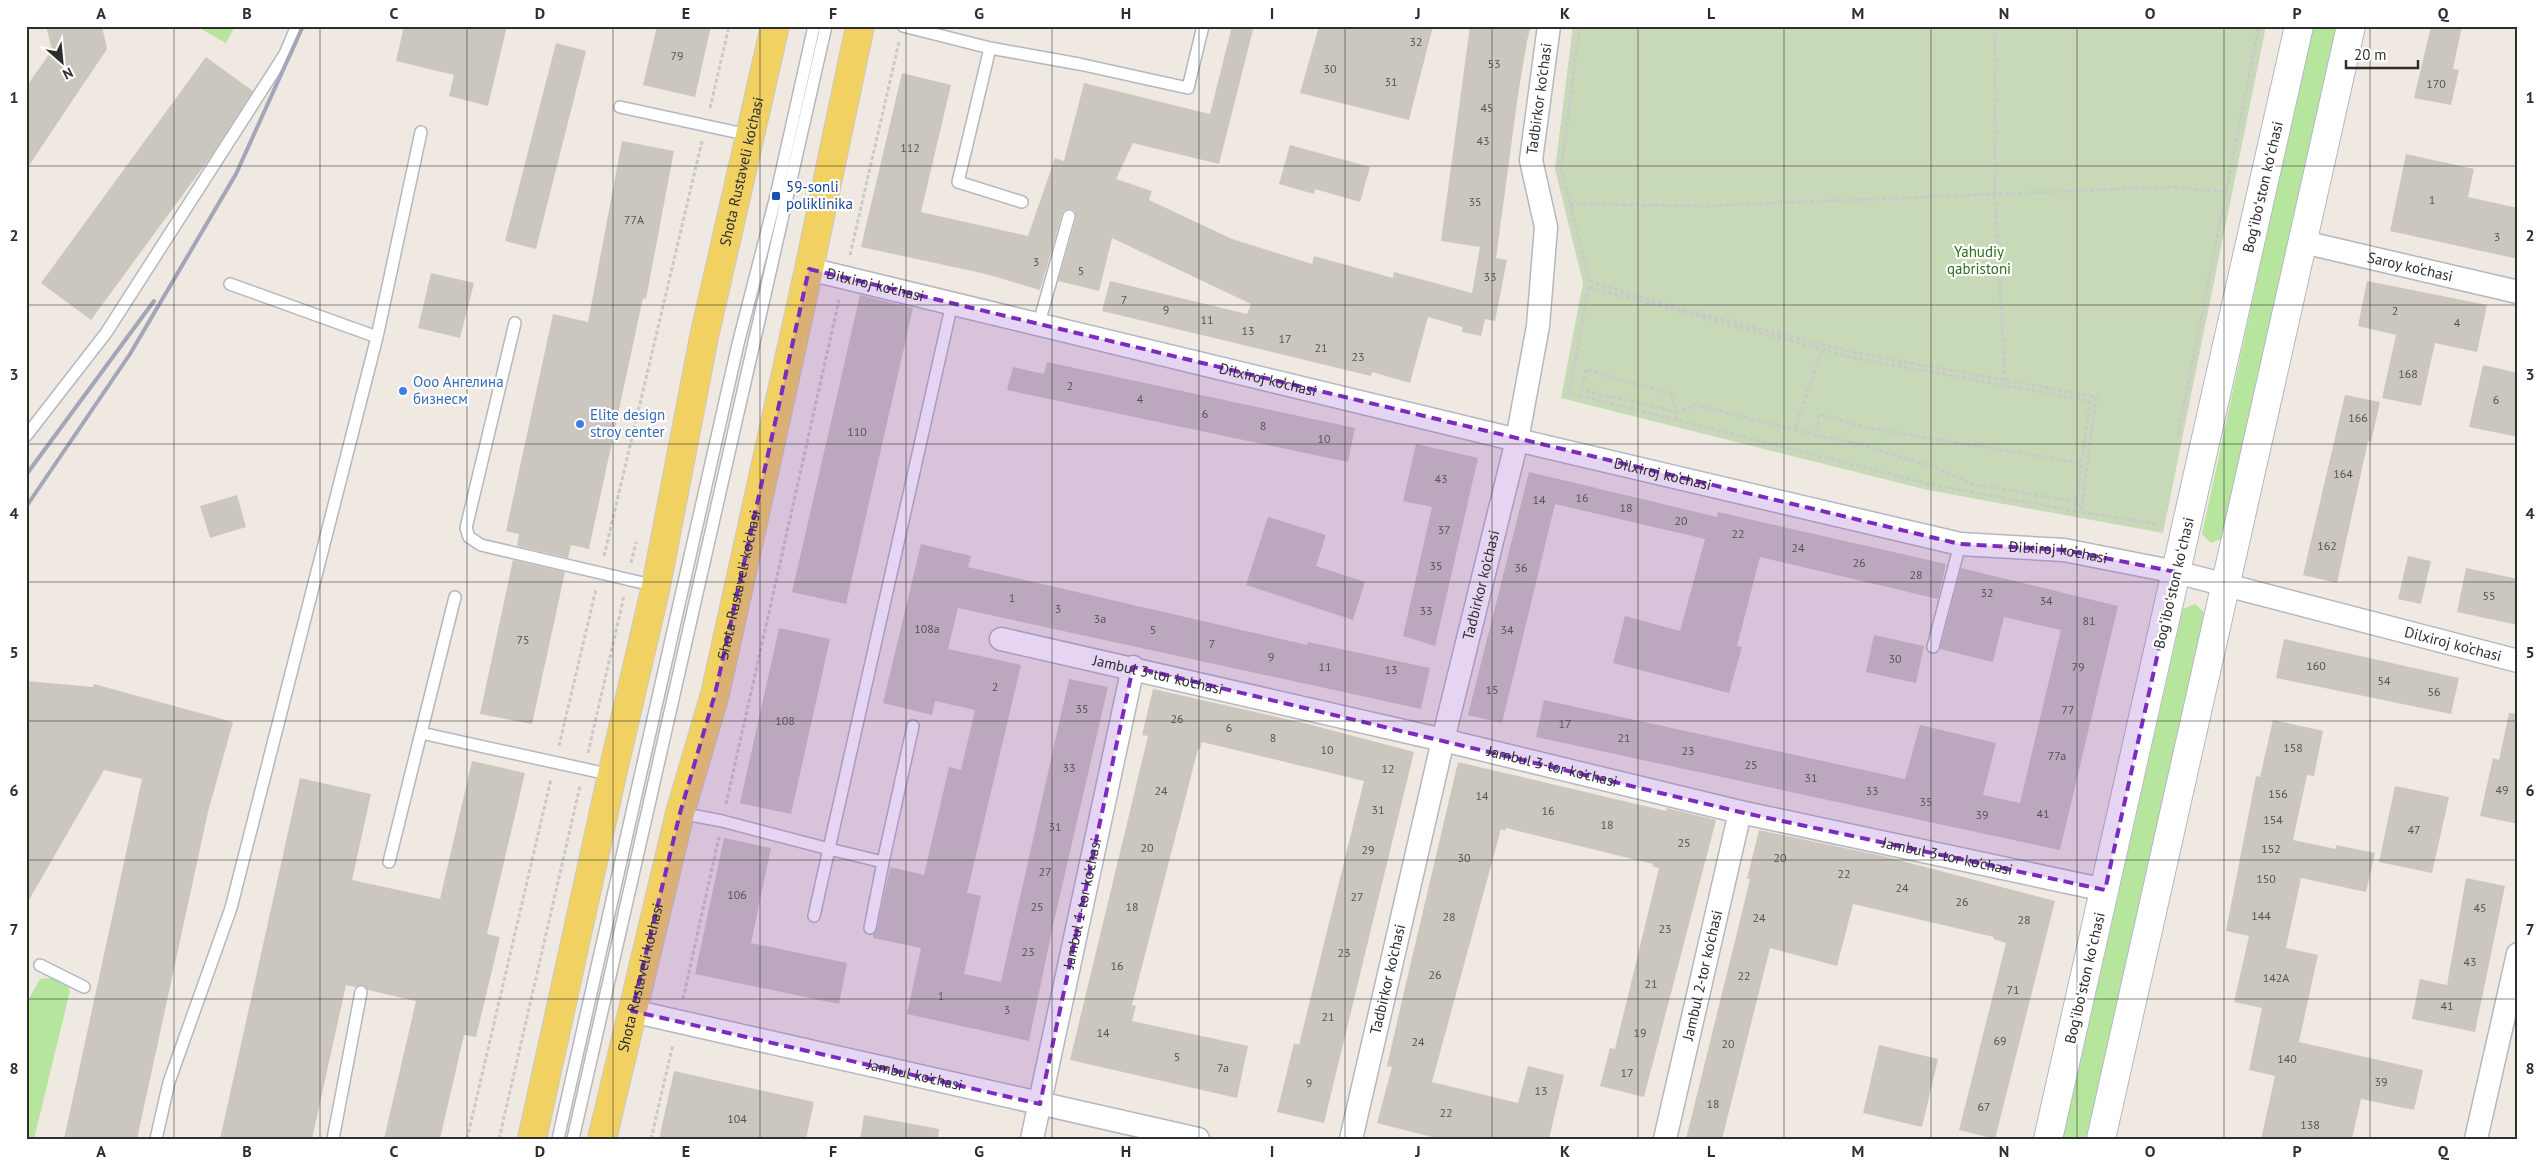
<svg xmlns="http://www.w3.org/2000/svg" width="2544" height="1165" viewBox="0 0 2544 1165" font-family="'PT Sans',sans-serif">
	<style>
		.green { fill: #b6e59e }
		.cemetery { fill: #c8d9b8 }
		.building { fill: #cbc7bf }
		.lines { fill: none; stroke-linecap: round; stroke-linejoin: round }
		.service-casing { stroke: #b4b7c1; stroke-width: 14 }
		.minor-casing { stroke: #b4b7c1; stroke-width: 25 }
		.tertiary-casing { stroke: #b4b7c1; stroke-width: 30 }
		.primary-casing { stroke: #c9c9c9; stroke-width: 30 }
		.path { stroke: #c9c9c9; stroke-width: 3; stroke-dasharray: 4 2.5; stroke-linecap: butt }
		.service { stroke: #fff; stroke-width: 11 }
		.minor { stroke: #fff; stroke-width: 22 }
		.tertiary { stroke: #fff; stroke-width: 28 }
		.primary { stroke: #f2d163; stroke-width: 28 }
		.rail { stroke: #a3a6b8; stroke-width: 4 }
		.marked { fill: #7b2cbf; fill-opacity: 0.2; stroke: #7b2cbf; stroke-width: 4; stroke-dasharray: 10 6; stroke-linejoin: round }
		.grid { fill: none; stroke: #2e2e2e; stroke-width: 1; stroke-opacity: 0.55 }
		.transit-dot { fill: #1a4fb4; stroke: #fff; stroke-width: 2 }
		.shop-dot { fill: #3f7fe0; stroke: #fff; stroke-width: 2 }
		.labels { text-anchor: middle; stroke-width: 4.5; stroke-linejoin: round; paint-order: stroke }
		.number-label { font-size: 12px; fill: #555452 }
		.street-label { font-size: 15px; fill: #2e2e2e; stroke: #fff }
		.transit-label { font-size: 15px; fill: #164399; stroke: #fff; text-anchor: start }
		.park-label { font-size: 15px; fill: #2c6e1b; stroke: #fff }
		.shop-label { font-size: 15px; fill: #366cbe; stroke: #fff; text-anchor: start }
		.neatline { fill: none; stroke: #2e2e2e; stroke-width: 2 }
		.grid-label { font-size: 16px; text-anchor: middle; font-weight: bold; fill: #2e2e2e }
	</style>
	<rect width="100%" height="100%" fill="#efe9e1"/>
	<path class="green" d="M196 26H235L226 43Z
		M2312 26H2340L2227 537 2211 543 2202 534Z
		M2195 604 2206 614 2087 1139H2063L2183 609Z
		M52 978 66 983 70 991 34 1139H26V1004L40 979Z"/>
	<path class="cemetery" d="M1573 26H2266L2163 533 1928 490 1561 398 1583 283 1555 169Z"/>
	<path class="building" d="M46 26H102L107 49 26 170V87L52 50Z
		M404 26H507L488 106 449 96 454 75 396 61Z
		M657 26H711L695 97 643 85Z
		M1232 26H1254L1219 164 1133 143 1116 179 1152 191 1149 200 1232 239 1312 264 1314 256 1393 278 1394 272 1472 293 1480 247 1441 241 1470 26H1531L1527 41 1518 95 1496 258 1507 260 1495 321 1485 319 1481 336 1462 332 1463 327 1428 317 1410 383 1372 372 1371 376 1102 311 1110 281 1247 314 1251 304 1112 238 1099 291 1058 281 1076 218 1075 211 1071 209 1064 210 1062 214 1040 290 986 274 861 247 902 73 951 85 921 212 1028 236 1055 158 1064 161 1084 83 1210 114Z
		M1319 26H1433L1409 120 1300 93Z
		M2431 26H2462L2453 69 2459 70 2451 105 2414 98Z
		M556 43 586 51 536 249 505 241Z
		M206 57 253 91 212 155 91 320 41 283Z
		M622 141 674 151 646 299 643 298 589 549 571 545 568 558 517 546 519 534 506 531 553 314 588 322Z
		M1290 145 1370 167 1360 202 1315 189 1314 194 1279 184Z
		M2406 154 2474 169 2468 197 2518 208V259L2390 231Z
		M431 273 474 283 460 338 418 328Z
		M2367 281 2487 305 2477 352 2435 343 2421 406 2382 398 2396 335 2358 326Z
		M860 295 913 308 846 604 792 592Z
		M1047 362 1355 428 1348 462 1007 390 1013 367 1044 374Z
		M2483 365 2518 373V437L2469 427Z
		M2345 395 2380 402 2371 442 2368 441 2337 583 2303 575Z
		M1416 444 1478 458 1435 646 1403 636 1432 507 1403 501Z
		M1529 472 1717 517 1718 512 1946 564 1938 599 1760 557 1737 646 1742 647 1729 693 1613 663 1625 616 1680 631 1705 539 1555 504 1502 723 1468 715Z
		M237 495 246 527 210 538 200 506Z
		M1268 517 1326 535 1316 566 1365 582 1353 620 1246 585Z
		M921 544 971 556 968 567 1307 645 1308 642 1430 668 1421 709 958 608 948 649 1021 665 967 893 981 896 964 974 1001 982 1069 679 1108 687 1052 930 1029 1041 907 1014 921 948 873 938V935L877 929 890 867 924 875 949 767 961 770 975 710 935 701 932 715 883 703Z
		M2408 556 2431 561 2421 604 2398 599Z
		M513 560 565 572 532 724 480 714Z
		M1961 568 2118 606 2060 850 1536 737 1544 700 1905 779 1920 725 1996 743 1983 795 2020 803 2061 630 2004 617 1993 662 1940 649Z
		M2466 568 2518 579V625L2457 612Z
		M779 628 830 639 791 814 740 803Z
		M1874 635 1924 646 1916 683 1866 672Z
		M2284 639 2459 678 2451 714 2276 678Z
		M26 681 93 687 94 684 233 722 208 812 137 1139H64L142 779 104 770 26 905Z
		M1153 689 1308 724 1414 752 1324 1123 1277 1112 1294 1043 1299 1045 1364 781 1202 742 1200 749H1198L1132 1005 1136 1006 1132 1021 1248 1046 1237 1098 1070 1060 1148 736 1142 735Z
		M2509 713 2518 714V824L2480 816 2493 758 2499 760Z
		M2273 720 2323 731 2314 776 2307 775 2293 840 2336 849V845L2375 853 2366 892 2301 878 2286 948 2318 955 2299 1042 2423 1070 2414 1110 2361 1099 2352 1139H2261L2275 1076 2249 1070 2262 1008 2234 1002 2249 936 2226 931 2256 776 2260 777Z
		M472 761 525 773 487 934 500 937 476 1037 464 1035 440 1139H384L416 1001 368 990 362 985 355 987 346 985 312 1139H220L300 778 371 794 352 880 440 899Z
		M1458 762 1666 811 1667 808 1716 820 1644 1097 1600 1086 1610 1048 1615 1049 1659 868 1652 866 1653 864 1506 828 1505 831 1501 829 1432 1082 1518 1103 1528 1066 1564 1075 1549 1139H1440L1377 1123 1392 1067 1387 1066 1403 996Z
		M2395 786 2449 797 2432 873 2379 862Z
		M1759 830 1887 857 2055 901 1995 1139 1959 1130 2006 943 1993 939 1994 937 1853 904 1837 966 1770 948 1722 1139H1686L1736 937 1750 879H1747Z
		M724 838 771 848 751 943 847 963 839 1004 695 974Z
		M2466 878 2505 886 2475 1032 2412 1019 2420 979 2447 985Z
		M1879 1045 1938 1059 1922 1127 1863 1113Z
		M674 1071 814 1102 806 1139H659Z
		M864 1115 939 1129 938 1139H860Z"/>
	<g class="lines">
		<defs>
			<path id="service" d="M903 26 990 48 958 182 1022 202
				M990 48 1079 64 1188 88 1203 26
				M620 107 749 135
				M230 284 377 337
				M515 323 466 528 469 537 481 545 656 586
				M1039 323 1069 216
				M26 436 106 333 285 54 297 26
				M1933 647 1960 544
				M421 733 455 597
				M680 813 722 821 829 849 952 303
				M389 862 421 733 612 775
				M814 916 829 849 883 862 913 726
				M870 928 883 862
				M40 965 84 987
				M156 1139 169 1082 231 908 377 337 421 132
				M333 1139 361 992
				M558 1139 738 344 776 196 814 26
				M573 1139 826 26"/>
			<g id="minor">
				<path id="s1" d="M2303 242 2518 292"/>
				<path id="s2" d="M809 269 1517 440 1960 544 2064 550 2176 572 2518 661"/>
				<path id="s3" d="M1001 639 1443 740 1740 812 2105 890"/>
				<path id="s4" d="M632 1011 1198 1139"/>
				<path id="s5" d="M1032 1139 1133 667"/>
				<path id="s6" d="M1351 1139 1443 740 1517 440 1538 326 1546 227 1531 160 1549 26"/>
				<path id="s7" d="M1665 1139 1740 812"/>
				<path d="M2476 1139 2518 954"/>
			</g>
			<path id="tertiary" d="M2048 1139 2299 26
				M2101 1139 2351 26"/>
			<g id="primary">
				<path id="s8" d="M532 1139 612 775 656 586 704 337 775 26"/>
				<path id="s9" d="M602 1139 680 813 715 694 809 269 860 26"/>
			</g>
		</defs>
		<use href="#service" class="service-casing"/>
		<use href="#minor" class="minor-casing"/>
		<use href="#tertiary" class="tertiary-casing"/>
		<use href="#primary" class="primary-casing"/>
		<path class="path" d="M1580 26 1561 169 1589 281 1663 304 1856 353 2096 397 2081 512 2158 524
			M1995 26V196L2005 380
			M710 108 729 26
			M1570 204 1703 206 2171 187 2226 192
			M850 255 899 42
			M1589 287 1855 358 2090 401 2075 511 1929 484 1569 393Z
			M1676 420 1677 412 1581 390 1586 369 1671 394 1677 412 1696 405 1817 435
			M1795 429 1822 349
			M2178 435 2259 26
			M2077 502 1972 484 1934 467 1863 445 1817 435 1819 414 1868 428 2081 463
			M604 556 702 141
			M631 563 636 542
			M559 746 596 589
			M588 753 624 596
			M726 804 839 300
			M683 999 719 837
			M467 1139 551 779
			M499 1139 580 786
			M651 1139 673 1044"/>
		<use href="#service" class="service"/>
		<use href="#minor" class="minor"/>
		<use href="#tertiary" class="tertiary"/>
		<use href="#primary" class="primary"/>
		<path class="rail" d="M26 475 154 301
			M26 507 130 354 236 174 303 26"/>
	</g>
	<path class="marked" d="M809 269 1960 544 2064 550 2176 572 2105 890 1740 812 1133 667 1040 1104 632 1011 680 813 715 694Z"/>
	<path class="grid" d="M174 26V1139M320 26V1139M467 26V1139M613 26V1139M760 26V1139M906 26V1139M1052 26V1139M1199 26V1139M1345 26V1139M1492 26V1139M1638 26V1139M1784 26V1139M1931 26V1139M2077 26V1139M2224 26V1139M2370 26V1139M26 166H2518M26 305H2518M26 444H2518M26 582H2518M26 721H2518M26 860H2518M26 999H2518"/>
	<rect class="transit-dot" x="771" y="191" width="10" height="10" rx="2.5"/>
	<g class="shop-dot">
		<circle cx="403" cy="391" r="5"/>
		<circle cx="580" cy="424" r="5"/>
	</g>
	<g class="labels">
		<g class="number-label">
			<text x="1416" y="46">32</text>
			<text x="677" y="60">79</text>
			<text x="1494" y="68">53</text>
			<text x="1330" y="73">30</text>
			<text x="1391" y="86">31</text>
			<text x="2436" y="88">170</text>
			<text x="1487" y="112">45</text>
			<text x="1483" y="145">43</text>
			<text x="910" y="152">112</text>
			<text x="2432" y="204">1</text>
			<text x="1475" y="206">35</text>
			<text x="634" y="224">77А</text>
			<text x="2497" y="241">3</text>
			<text x="1036" y="266">3</text>
			<text x="1081" y="275">5</text>
			<text x="1490" y="281">33</text>
			<text x="1124" y="304">7</text>
			<text x="1166" y="314">9</text>
			<text x="2395" y="315">2</text>
			<text x="1207" y="324">11</text>
			<text x="2457" y="327">4</text>
			<text x="1248" y="335">13</text>
			<text x="1285" y="343">17</text>
			<text x="1321" y="352">21</text>
			<text x="1358" y="361">23</text>
			<text x="2408" y="378">168</text>
			<text x="1070" y="390">2</text>
			<text x="1140" y="403">4</text>
			<text x="2496" y="404">6</text>
			<text x="1205" y="418">6</text>
			<text x="2358" y="422">166</text>
			<text x="1263" y="430">8</text>
			<text x="857" y="436">110</text>
			<text x="1324" y="443">10</text>
			<text x="2343" y="478">164</text>
			<text x="1441" y="483">43</text>
			<text x="1582" y="502">16</text>
			<text x="1539" y="504">14</text>
			<text x="1626" y="512">18</text>
			<text x="1681" y="525">20</text>
			<text x="1444" y="534">37</text>
			<text x="1738" y="538">22</text>
			<text x="2327" y="550">162</text>
			<text x="1798" y="552">24</text>
			<text x="1859" y="567">26</text>
			<text x="1436" y="570">35</text>
			<text x="1521" y="572">36</text>
			<text x="1916" y="579">28</text>
			<text x="1987" y="597">32</text>
			<text x="2489" y="600">55</text>
			<text x="1012" y="602">1</text>
			<text x="2046" y="605">34</text>
			<text x="1058" y="613">3</text>
			<text x="1426" y="615">33</text>
			<text x="1100" y="623">3a</text>
			<text x="2089" y="625">81</text>
			<text x="927" y="633">108a</text>
			<text x="1153" y="634">5</text>
			<text x="1507" y="634">34</text>
			<text x="523" y="644">75</text>
			<text x="1212" y="648">7</text>
			<text x="1271" y="661">9</text>
			<text x="1895" y="663">30</text>
			<text x="2316" y="670">160</text>
			<text x="1325" y="671">11</text>
			<text x="2078" y="671">79</text>
			<text x="1391" y="674">13</text>
			<text x="2384" y="685">54</text>
			<text x="995" y="691">2</text>
			<text x="1492" y="694">15</text>
			<text x="2434" y="696">56</text>
			<text x="1082" y="713">35</text>
			<text x="2068" y="714">77</text>
			<text x="1177" y="723">26</text>
			<text x="785" y="725">108</text>
			<text x="1565" y="728">17</text>
			<text x="1229" y="732">6</text>
			<text x="1273" y="742">8</text>
			<text x="1624" y="742">21</text>
			<text x="2293" y="752">158</text>
			<text x="1327" y="754">10</text>
			<text x="1688" y="755">23</text>
			<text x="2057" y="760">77a</text>
			<text x="1751" y="769">25</text>
			<text x="1069" y="772">33</text>
			<text x="1388" y="773">12</text>
			<text x="1811" y="782">31</text>
			<text x="2502" y="794">49</text>
			<text x="1161" y="795">24</text>
			<text x="1872" y="795">33</text>
			<text x="2278" y="798">156</text>
			<text x="1482" y="800">14</text>
			<text x="1926" y="806">35</text>
			<text x="1378" y="814">31</text>
			<text x="1548" y="815">16</text>
			<text x="2043" y="818">41</text>
			<text x="1982" y="819">39</text>
			<text x="2273" y="824">154</text>
			<text x="1607" y="829">18</text>
			<text x="1055" y="831">31</text>
			<text x="2414" y="834">47</text>
			<text x="1684" y="847">25</text>
			<text x="1147" y="852">20</text>
			<text x="2271" y="853">152</text>
			<text x="1368" y="854">29</text>
			<text x="1464" y="862">30</text>
			<text x="1780" y="862">20</text>
			<text x="1045" y="876">27</text>
			<text x="1844" y="878">22</text>
			<text x="2266" y="883">150</text>
			<text x="1902" y="892">24</text>
			<text x="737" y="899">106</text>
			<text x="1357" y="901">27</text>
			<text x="1962" y="906">26</text>
			<text x="1037" y="911">25</text>
			<text x="1132" y="911">18</text>
			<text x="2480" y="912">45</text>
			<text x="2261" y="920">144</text>
			<text x="1449" y="921">28</text>
			<text x="1759" y="922">24</text>
			<text x="2024" y="924">28</text>
			<text x="1665" y="933">23</text>
			<text x="1028" y="956">23</text>
			<text x="1344" y="957">23</text>
			<text x="2470" y="966">43</text>
			<text x="1117" y="970">16</text>
			<text x="1435" y="979">26</text>
			<text x="1744" y="980">22</text>
			<text x="2276" y="982">142A</text>
			<text x="1651" y="988">21</text>
			<text x="2013" y="994">71</text>
			<text x="941" y="1000">1</text>
			<text x="2447" y="1010">41</text>
			<text x="1007" y="1014">3</text>
			<text x="1328" y="1021">21</text>
			<text x="1103" y="1037">14</text>
			<text x="1640" y="1037">19</text>
			<text x="2000" y="1045">69</text>
			<text x="1418" y="1046">24</text>
			<text x="1728" y="1048">20</text>
			<text x="1177" y="1061">5</text>
			<text x="2287" y="1063">140</text>
			<text x="1223" y="1072">7a</text>
			<text x="1627" y="1077">17</text>
			<text x="2381" y="1086">39</text>
			<text x="1309" y="1087">9</text>
			<text x="1541" y="1095">13</text>
			<text x="1713" y="1108">18</text>
			<text x="1984" y="1111">67</text>
			<text x="1446" y="1117">22</text>
			<text x="737" y="1123">104</text>
			<text x="2310" y="1129">138</text>
		</g>
		<g class="street-label">
			<text dy="5" stroke="none"><textPath href="#s6" startOffset="1064">Tadbirkor ko'chasi</textPath></text>
			<text dy="5" stroke="none"><textPath href="#s8" startOffset="990">Shota Rustaveli ko'chasi</textPath></text>
			<text transform="translate(2263 187) rotate(-77)" y="5">Bogʻiboʻston koʻchasi</text>
			<text dy="5" stroke="none"><textPath href="#s1" startOffset="110">Saroy ko‘chasi</textPath></text>
			<text dy="5" stroke="none"><textPath href="#s2" startOffset="68">Dilxiroj ko‘chasi</textPath></text>
			<text dy="5" stroke="none"><textPath href="#s2" startOffset="472">Dilxiroj ko‘chasi</textPath></text>
			<text dy="5" stroke="none"><textPath href="#s2" startOffset="878">Dilxiroj ko‘chasi</textPath></text>
			<text dy="5" stroke="none"><textPath href="#s2" startOffset="1282">Dilxiroj ko‘chasi</textPath></text>
			<text transform="translate(2174 583) rotate(-77)" y="5">Bogʻiboʻston koʻchasi</text>
			<text dy="5" stroke="none"><textPath href="#s9" startOffset="571">Shota Rustaveli ko'chasi</textPath></text>
			<text dy="5" stroke="none"><textPath href="#s6" startOffset="569">Tadbirkor ko'chasi</textPath></text>
			<text dy="5" stroke="none"><textPath href="#s2" startOffset="1688">Dilxiroj ko‘chasi</textPath></text>
			<text dy="5" stroke="none"><textPath href="#s3" startOffset="161">Jambul 3-tor ko'chasi</textPath></text>
			<text dy="5" stroke="none"><textPath href="#s3" startOffset="566">Jambul 3-tor ko'chasi</textPath></text>
			<text dy="5" stroke="none"><textPath href="#s3" startOffset="971">Jambul 3-tor ko'chasi</textPath></text>
			<text dy="5" stroke="none"><textPath href="#s5" startOffset="241">Jambul 1-tor ko'chasi</textPath></text>
			<text dy="5" stroke="none"><textPath href="#s7" startOffset="168">Jambul 2-tor ko'chasi</textPath></text>
			<text dy="5" stroke="none"><textPath href="#s9" startOffset="166">Shota Rustaveli ko'chasi</textPath></text>
			<text transform="translate(2085 978) rotate(-77)" y="5">Bogʻiboʻston koʻchasi</text>
			<text dy="5" stroke="none"><textPath href="#s6" startOffset="164">Tadbirkor ko'chasi</textPath></text>
			<text dy="5" stroke="none"><textPath href="#s4" startOffset="290">Jambul ko'chasi</textPath></text>
		</g>
		<g class="transit-label">
			<text x="786" y="192">59-sonli<tspan x="786" dy="17">poliklinika</tspan></text>
		</g>
		<g class="park-label">
			<text x="1979" y="257">Yahudiy<tspan x="1979" dy="17">qabristoni</tspan></text>
		</g>
		<g class="shop-label">
			<text x="413" y="387">Ооо Ангелина<tspan x="413" dy="17">бизнесм</tspan></text>
			<text x="590" y="420">Elite design<tspan x="590" dy="17">stroy center</tspan></text>
		</g>
	</g>
	<rect width="2544" height="1165" fill="none" stroke="#ffffff" stroke-width="55"/>
	<g transform="translate(62 62) rotate(153)" stroke="#ffffff" stroke-width="4" paint-order="stroke">
	<path d="M0-4L9 19L0 12L-9 19Z" fill="#2e2e2e"/>
	<text y="-8" font-size="14" font-weight="bold" text-anchor="middle" fill="#2e2e2e">N</text>
	</g>
	<path d="M2346 60v8h72v-8" fill="none" stroke="#2e2e2e" stroke-width="2.5"/>
	<text x="2354" y="60" font-size="15" fill="#2e2e2e" stroke="#ffffff" stroke-width="4" paint-order="stroke">20 m</text>
	<rect x="28" y="28" width="2488" height="1110" class="neatline"/>
	<g class="grid-label">
		<text x="101" y="19">A</text>
		<text x="247" y="19">B</text>
		<text x="394" y="19">C</text>
		<text x="540" y="19">D</text>
		<text x="686" y="19">E</text>
		<text x="833" y="19">F</text>
		<text x="979" y="19">G</text>
		<text x="1126" y="19">H</text>
		<text x="1272" y="19">I</text>
		<text x="1418" y="19">J</text>
		<text x="1565" y="19">K</text>
		<text x="1711" y="19">L</text>
		<text x="1858" y="19">M</text>
		<text x="2004" y="19">N</text>
		<text x="2150" y="19">O</text>
		<text x="2297" y="19">P</text>
		<text x="2443" y="19">Q</text>
		<text x="14" y="103">1</text>
		<text x="2530" y="103">1</text>
		<text x="14" y="241">2</text>
		<text x="2530" y="241">2</text>
		<text x="14" y="380">3</text>
		<text x="2530" y="380">3</text>
		<text x="14" y="519">4</text>
		<text x="2530" y="519">4</text>
		<text x="14" y="658">5</text>
		<text x="2530" y="658">5</text>
		<text x="14" y="796">6</text>
		<text x="2530" y="796">6</text>
		<text x="14" y="935">7</text>
		<text x="2530" y="935">7</text>
		<text x="14" y="1074">8</text>
		<text x="2530" y="1074">8</text>
		<text x="101" y="1157">A</text>
		<text x="247" y="1157">B</text>
		<text x="394" y="1157">C</text>
		<text x="540" y="1157">D</text>
		<text x="686" y="1157">E</text>
		<text x="833" y="1157">F</text>
		<text x="979" y="1157">G</text>
		<text x="1126" y="1157">H</text>
		<text x="1272" y="1157">I</text>
		<text x="1418" y="1157">J</text>
		<text x="1565" y="1157">K</text>
		<text x="1711" y="1157">L</text>
		<text x="1858" y="1157">M</text>
		<text x="2004" y="1157">N</text>
		<text x="2150" y="1157">O</text>
		<text x="2297" y="1157">P</text>
		<text x="2443" y="1157">Q</text>
	</g>
</svg>
